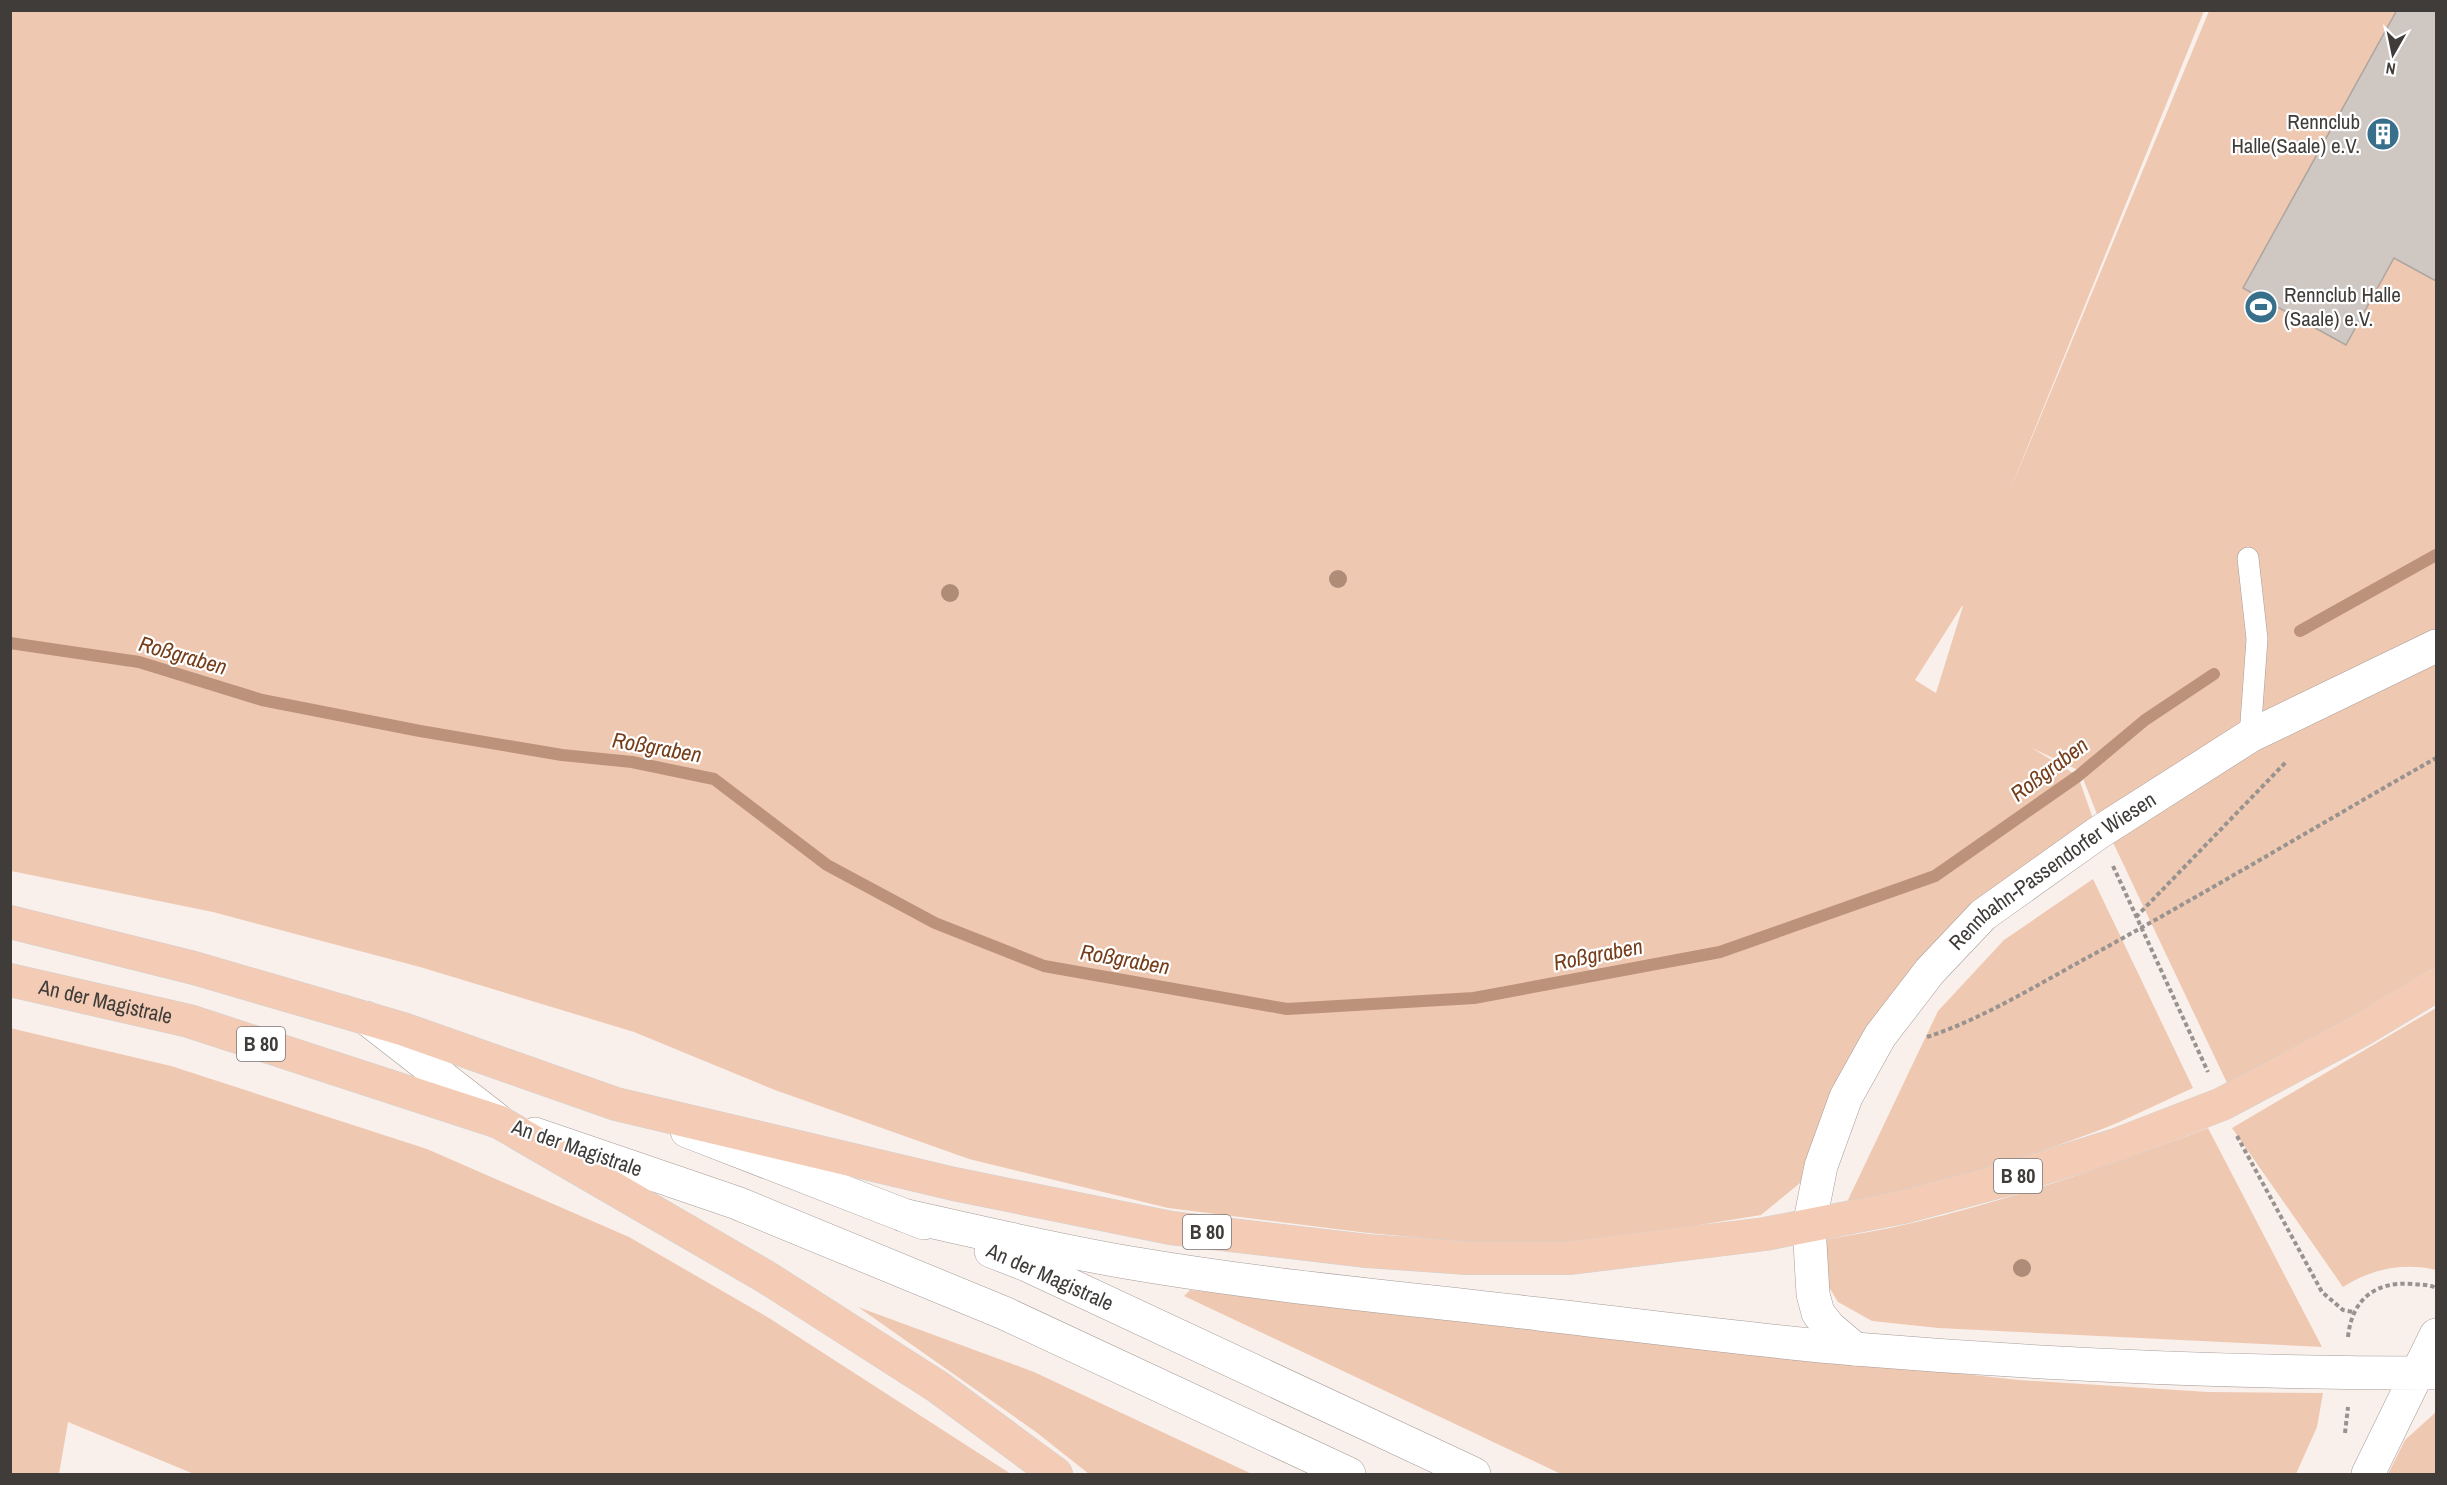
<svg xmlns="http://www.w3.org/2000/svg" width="2447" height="1485" viewBox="0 0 2447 1485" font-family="'Archivo Narrow',sans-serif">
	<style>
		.green { fill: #efc8b2; fill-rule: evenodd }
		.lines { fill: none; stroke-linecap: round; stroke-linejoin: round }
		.stream { stroke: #bd927b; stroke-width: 12 }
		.building { fill: #cfc7c2; stroke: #ada5a0; stroke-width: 1.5 }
		.service-casing { stroke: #a59c98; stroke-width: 22 }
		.minor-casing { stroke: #a59c98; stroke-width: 34 }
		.tertiary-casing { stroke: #a59c98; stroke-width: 34 }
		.secondary-casing { stroke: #a59c98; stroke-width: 34 }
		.primary-casing { stroke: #d1d0d0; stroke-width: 34 }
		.path { stroke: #999390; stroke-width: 4; stroke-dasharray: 4.5 3; stroke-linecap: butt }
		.service { stroke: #fff; stroke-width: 21 }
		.minor { stroke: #fff; stroke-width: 33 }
		.tertiary { stroke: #fff; stroke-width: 33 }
		.secondary { stroke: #fff; stroke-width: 33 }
		.primary { stroke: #f4ccb5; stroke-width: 33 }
		.tree { fill: #af8c77 }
		.labels { text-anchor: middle; stroke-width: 4.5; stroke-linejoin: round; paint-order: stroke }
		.shield { fill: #fff; stroke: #797675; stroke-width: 1.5 }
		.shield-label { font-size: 20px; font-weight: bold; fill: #3f3c3a }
		.poi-label { font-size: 21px; fill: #3f3c3a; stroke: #fff; text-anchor: end }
		.street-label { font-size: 21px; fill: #3f3c3a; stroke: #fff }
		.water-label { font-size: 22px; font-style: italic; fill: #753d19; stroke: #fff }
	</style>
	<rect width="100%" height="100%" fill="#f9f0ec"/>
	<path class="green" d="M10 11H2204L2008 495 2209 11H2436V993L2236 1102 2109 834 2102 827 2080 771 2032 748 2078 776 2098 833 1930 971 1821 1166 1761 1215 1669 1230 1564 1243 1467 1242 1368 1233 1168 1208 969 1159 775 1090 634 1032 420 967 213 912 11 871ZM1962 606H1963L1936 693 1915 680Z
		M2093 879 2193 1088C2166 1100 2138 1114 2110 1126 2029 1158 1933 1185 1847 1202L1938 1011 2004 940Z
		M2436 1008V1270C2404 1262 2371 1269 2343 1287L2232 1128Z
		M10 1028 171 1066 427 1149 629 1237 769 1318 1011 1474H194L68 1422 59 1474H11Z
		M2208 1128 2322 1347 1938 1328 1872 1321 1838 1302 1824 1279 1822 1240C1852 1235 1883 1230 1912 1223 2013 1199 2111 1165 2208 1128Z
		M1190 1290 2019 1380 2208 1392 2323 1393 2317 1427 2296 1474H1561L1184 1296Z
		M858 1307 1034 1372 1252 1474H1089L1036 1432Z
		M2436 1412V1474H2388L2405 1440Z"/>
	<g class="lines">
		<path class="stream" d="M2300 631 2436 555
			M10 643 139 662 262 700 420 731 562 755 632 762 714 779 827 865 935 923 1044 966 1287 1009 1474 998 1720 952 1935 876 2078 776 2145 720 2214 674"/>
	</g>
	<path class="building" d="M2397 10H2436V281L2394 258 2346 345 2243 288Z"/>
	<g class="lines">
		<defs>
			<path id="service" d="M2248 558 2257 639 2250 736"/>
			<g id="minor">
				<path id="s1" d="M1855 1349 1829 1327 1818 1313 1813 1294 1809 1226 1821 1166 1846 1097 1880 1036 1930 971 1983 915 2098 833 2250 736 2436 646"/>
			</g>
			<path id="tertiary" d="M366 1018 496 1119"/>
			<path id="secondary" d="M687 1131 924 1223
				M535 1134 737 1203 1004 1313 1349 1474
				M903 1215C978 1232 1054 1250 1131 1263 1266 1286 1403 1298 1539 1314 1644 1326 1749 1340 1855 1349 2048 1365 2243 1373 2436 1373
				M991 1251 1027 1265 1474 1474
				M2368 1474 2436 1335"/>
			<g id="primary">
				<path d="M10 922 194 968 403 1029 616 1104 954 1184 1171 1228 1367 1251 1467 1258H1570L1765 1234 1903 1207 2008 1179 2116 1145 2222 1104 2363 1029 2436 985"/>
				<path id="s2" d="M10 980 189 1021 499 1122 766 1277 938 1387 1056 1474"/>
			</g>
		</defs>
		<use href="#service" class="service-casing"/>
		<use href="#minor" class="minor-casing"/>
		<use href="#tertiary" class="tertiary-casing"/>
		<use href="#secondary" class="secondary-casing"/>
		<use href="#primary" class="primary-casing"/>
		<path class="path" d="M2113 866 2208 1072
			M2136 917 2286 762
			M1927 1037C1985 1018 2040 983 2094 954 2209 891 2322 823 2436 758
			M2237 1136 2322 1292 2343 1310 2353 1312
			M2348 1337C2352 1299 2375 1281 2413 1284 2421 1285 2429 1284 2436 1288
			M2345 1433 2348 1407"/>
		<use href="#service" class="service"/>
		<use href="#minor" class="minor"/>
		<use href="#tertiary" class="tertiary"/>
		<use href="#secondary" class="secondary"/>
		<use href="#primary" class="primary"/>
	</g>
	<g class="tree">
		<circle cx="1338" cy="579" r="9"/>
		<circle cx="950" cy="593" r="9"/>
		<circle cx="2022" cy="1268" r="9"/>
	</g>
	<defs>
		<symbol id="building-disc" viewBox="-11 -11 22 22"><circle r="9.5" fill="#38708b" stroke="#fff"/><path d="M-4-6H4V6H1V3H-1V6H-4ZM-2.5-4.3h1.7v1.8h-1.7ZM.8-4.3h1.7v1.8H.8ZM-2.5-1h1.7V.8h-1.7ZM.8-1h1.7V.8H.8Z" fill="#fff"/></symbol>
		<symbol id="stadium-disc" viewBox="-11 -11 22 22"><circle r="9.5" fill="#38708b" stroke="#fff"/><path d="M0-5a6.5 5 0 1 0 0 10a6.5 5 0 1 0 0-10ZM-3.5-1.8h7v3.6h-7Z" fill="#fff"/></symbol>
	</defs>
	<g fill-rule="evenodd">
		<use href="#building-disc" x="2364" y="115" width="38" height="38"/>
		<use href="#stadium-disc" x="2242" y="288" width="38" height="38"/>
	</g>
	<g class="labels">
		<g class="shield">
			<rect x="237" y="1027" width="48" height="34" rx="4.5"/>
			<rect x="1994" y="1159" width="48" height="34" rx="4.5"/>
			<rect x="1183" y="1215" width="48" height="34" rx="4.5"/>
		</g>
		<g class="shield-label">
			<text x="261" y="1051">B 80</text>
			<text x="2018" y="1183">B 80</text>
			<text x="1207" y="1239">B 80</text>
		</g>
		<g class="poi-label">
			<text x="2360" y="129">Rennclub<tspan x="2360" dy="24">Halle(Saale) e.V.</tspan></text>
			<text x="2284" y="302" text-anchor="start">Rennclub Halle<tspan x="2284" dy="24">(Saale) e.V.</tspan></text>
		</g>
		<g class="street-label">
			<text dy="7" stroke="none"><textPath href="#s1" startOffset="585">Rennbahn-Passendorfer Wiesen</textPath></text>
			<text dy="7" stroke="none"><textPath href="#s2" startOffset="98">An der Magistrale</textPath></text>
			<text transform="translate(577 1148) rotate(19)" y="7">An der Magistrale</text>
			<text transform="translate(1050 1277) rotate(24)" y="7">An der Magistrale</text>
		</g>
		<g class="water-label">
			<text transform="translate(183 655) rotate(16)" y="8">Roßgraben</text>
			<text transform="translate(657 747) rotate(10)" y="8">Roßgraben</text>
			<text transform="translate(2049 769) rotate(-37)" y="8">Roßgraben</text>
			<text transform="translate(1598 954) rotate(-11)" y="8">Roßgraben</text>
			<text transform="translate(1125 959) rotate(10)" y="8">Roßgraben</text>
		</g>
	</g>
	<rect width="2447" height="1485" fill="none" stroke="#3f3c3a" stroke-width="24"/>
	<g transform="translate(2393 54) rotate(189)" stroke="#ffffff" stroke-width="4.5" paint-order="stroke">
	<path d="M0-4.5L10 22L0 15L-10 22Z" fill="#3f3c3a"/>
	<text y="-9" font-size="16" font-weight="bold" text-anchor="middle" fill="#3f3c3a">N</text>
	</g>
</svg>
